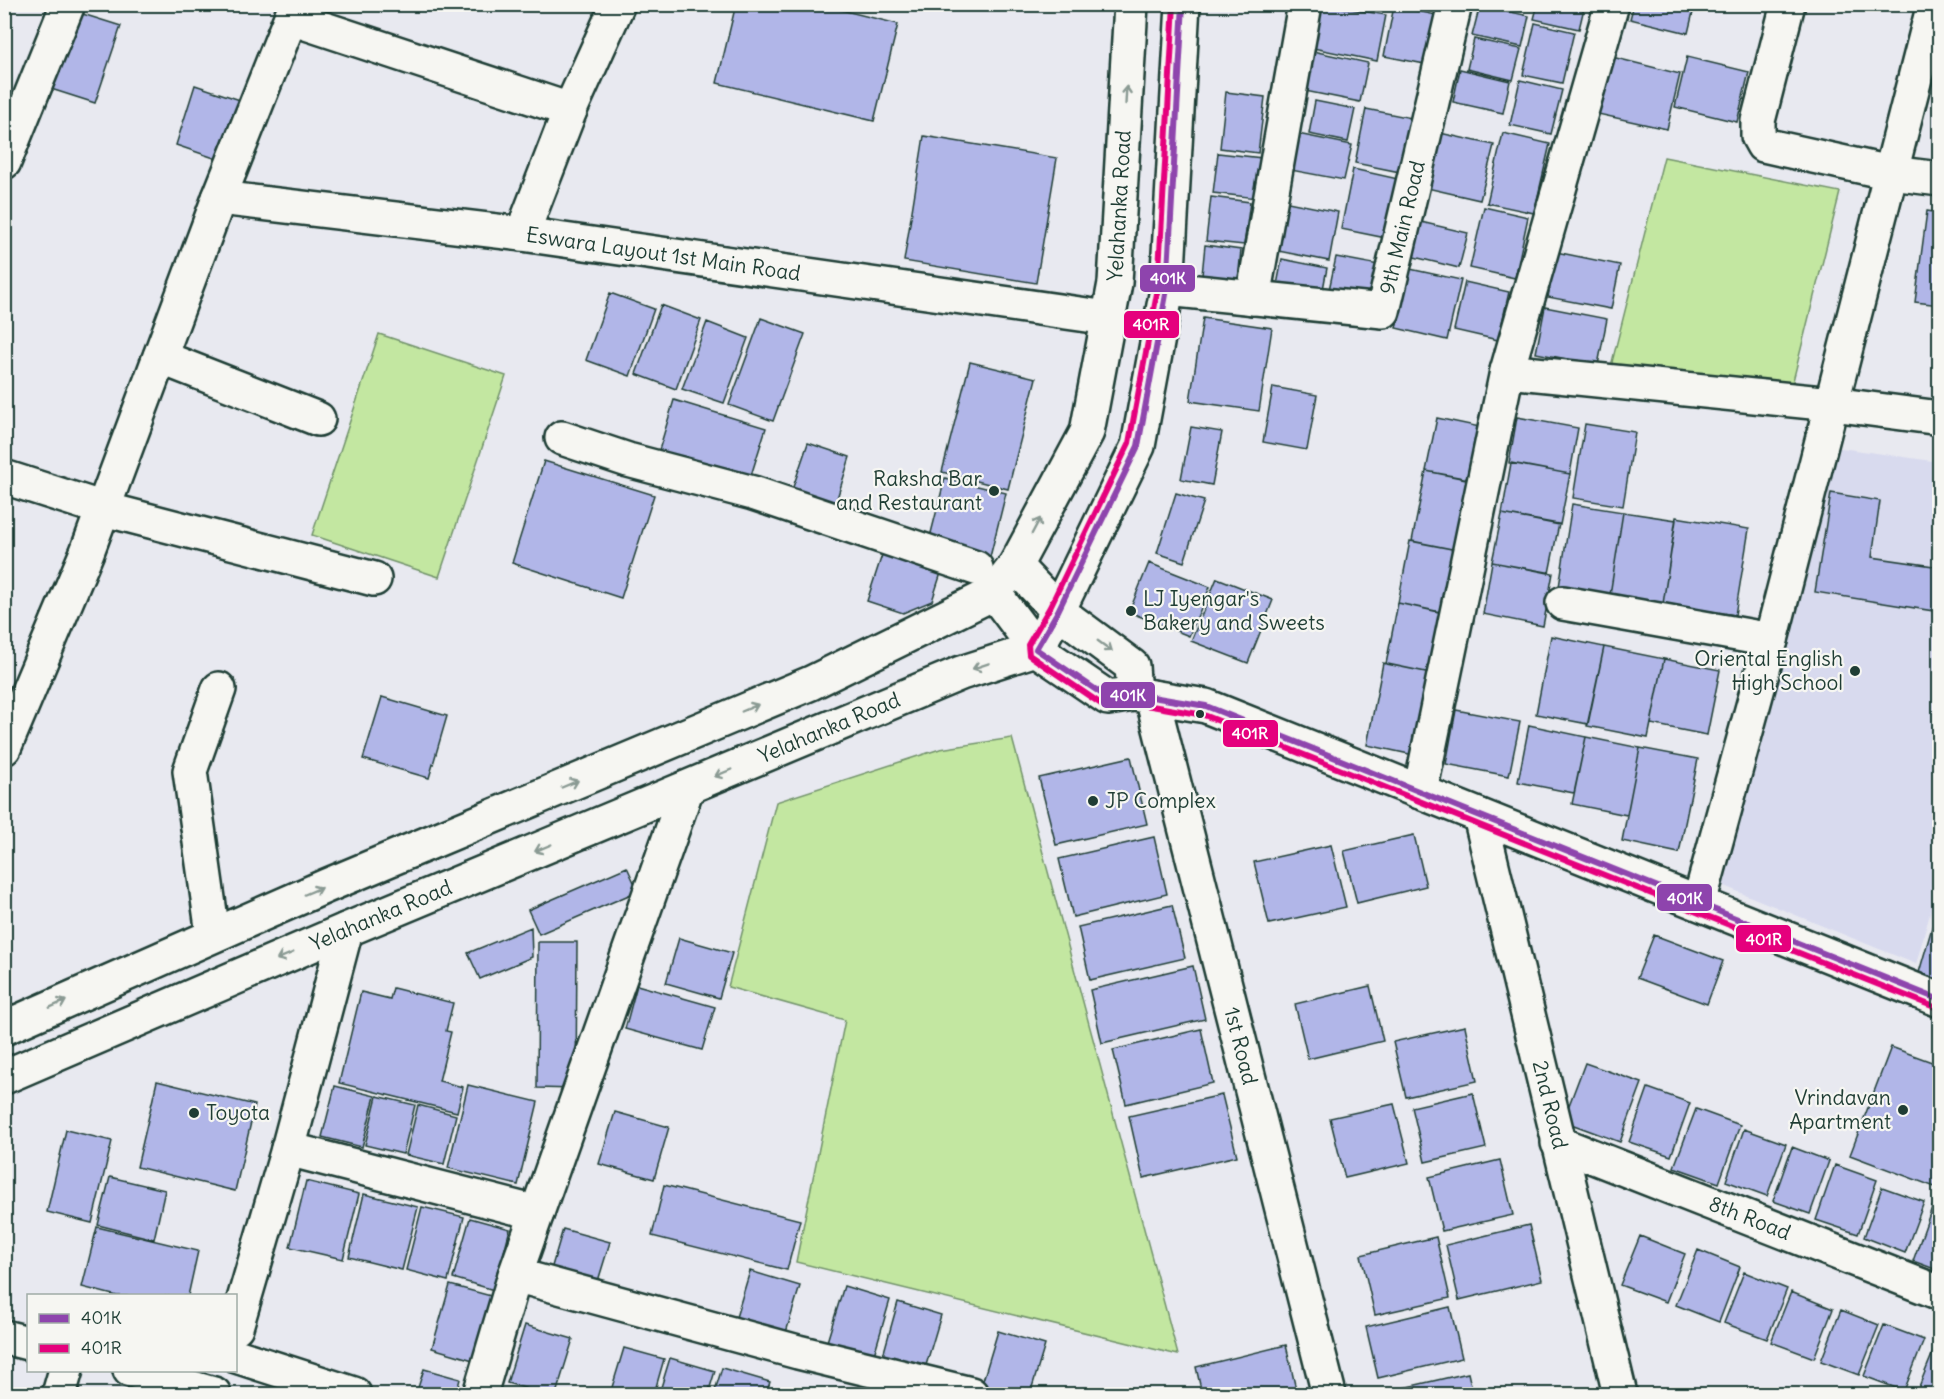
<svg xmlns="http://www.w3.org/2000/svg" width="1944" height="1399" viewBox="0 0 1944 1399" font-family="Delius,sans-serif">
	<style>
		.built { fill: #d8daee }
		.grass { fill: #c3e7a1; stroke: #71926a; stroke-width: 1.5 }
		.building { fill: #b1b6e8; stroke: #1f3d34; stroke-width: 1.5 }
		.lines { fill: none; stroke-linecap: round; stroke-linejoin: round }
		.minor-casing { stroke: #1f3d34; stroke-width: 38 }
		.major-casing { stroke: #1f3d34; stroke-width: 38 }
		.minor { stroke: #f6f6f2; stroke-width: 33 }
		.major { stroke: #f6f6f2; stroke-width: 33 }
		.bus-1-casing { stroke: #f6f6f2; stroke-width: 10 }
		.bus-2-casing { stroke: #f6f6f2; stroke-width: 10 }
		.bus-1 { stroke: #8e44ad; stroke-width: 6 }
		.bus-2 { stroke: #e5007d; stroke-width: 6 }
		.oneway { stroke: #8a9a93 }
		.poi-dot { fill: #1f3d34; stroke: #f6f6f2; stroke-width: 2 }
		.labels { text-anchor: middle; stroke-width: 4.5; stroke-linejoin: round; paint-order: stroke }
		.street-label { font-size: 21px; fill: #1f3d34; stroke: #f6f6f2 }
		.poi-label { font-size: 21px; fill: #1f3d34; stroke: #f6f6f2; text-anchor: end }
		.line-badge { stroke: #f6f6f2; stroke-width: 2 }
		.badge-label { font-size: 16px; text-anchor: middle; font-weight: bold; fill: #fff }
	</style>
	<rect width="100%" height="100%" fill="#e8e9f0"/>
	<filter id="ink" filterUnits="userSpaceOnUse"><feTurbulence type="fractalNoise" baseFrequency=".0167" numOctaves="2"/><feDisplacementMap in="SourceGraphic" scale="12" xChannelSelector="R" yChannelSelector="G"/><feConvolveMatrix kernelMatrix="1 2 1 2 8 2 1 2 1" color-interpolation-filters="sRGB"/></filter>
	<g filter="url(#ink)">
		<path class="built" d="M1827 446 1939 462V881L1916 964 1719 884Z"/>
		<path class="grass" d="M1664 157 1840 192 1792 385 1610 370Z
			M379 334 506 376 439 577 312 535Z
			M1012 738 1178 1355 796 1262 845 1020 728 987 776 802 940 749Z"/>
		<path class="building" d="M736 4H817L898 24 874 121 717 83Z
			M1322 4 1386 15 1377 61 1313 48Z
			M1538 4H1585L1579 29 1534 19Z
			M1634 4H1695L1688 33 1630 19Z
			M1480 5 1529 16 1522 47 1472 36Z
			M1394 6 1441 16 1430 65 1384 56Z
			M73 11 121 26 95 103 48 88Z
			M1535 23 1574 32 1562 83 1523 75Z
			M1474 39 1521 49 1513 80 1467 69Z
			M1308 50 1368 63 1360 102 1300 90Z
			M1612 57 1680 74 1667 129 1598 114Z
			M1687 57 1749 72 1737 122 1675 107Z
			M1460 69 1510 81 1503 113 1453 102Z
			M1520 80 1562 90 1551 134 1510 125Z
			M195 85 240 100 220 160 176 145Z
			M1226 92 1265 97 1258 153 1220 148Z
			M1315 101 1355 109 1348 142 1309 134Z
			M1366 109 1417 119 1405 173 1355 163Z
			M1288 132 1352 145 1344 180 1280 168Z
			M1440 133 1494 145 1480 200 1427 188Z
			M1503 133 1550 144 1534 213 1487 203Z
			M924 136 1057 158 1036 283 904 261Z
			M1218 153 1262 158 1257 198 1213 193Z
			M1353 169 1398 179 1386 238 1341 229Z
			M1211 197 1250 202 1244 245 1206 241Z
			M1278 200 1338 212 1329 261 1268 249Z
			M1484 207 1528 217 1515 278 1470 268Z
			M1927 211 1940 213V305L1915 302Z
			M1421 222 1468 233 1459 268 1414 257Z
			M1205 245 1241 250 1237 290 1201 285Z
			M1556 252 1620 265 1611 309 1548 297Z
			M1336 257 1379 265 1372 298 1329 290Z
			M1282 259 1327 268 1321 300 1276 290Z
			M1410 269 1461 280 1447 340 1396 328Z
			M1465 282 1509 292 1498 340 1454 330Z
			M610 293 654 309 630 376 586 360Z
			M661 305 701 320 676 389 636 374Z
			M1545 307 1607 319 1598 365 1536 353Z
			M761 318 805 334 773 421 729 405Z
			M1203 318 1272 328 1259 411 1190 401Z
			M707 322 748 338 724 403 682 389Z
			M970 362 1036 378 1008 489 942 472Z
			M1273 387 1317 395 1307 450 1263 442Z
			M674 400 766 428 748 485 657 457Z
			M1517 417 1578 428 1570 474 1509 463Z
			M1437 418 1480 427 1469 479 1426 471Z
			M1585 424 1635 432 1623 506 1573 498Z
			M1191 427 1222 432 1212 485 1181 479Z
			M808 443 850 457 834 508 791 493Z
			M544 461 654 495 621 598 512 563Z
			M1511 463 1570 474 1560 525 1502 514Z
			M1426 471 1476 481 1462 551 1412 541Z
			M945 478 1006 493 990 557 929 541Z
			M1176 493 1204 501 1184 562 1157 553Z
			M1831 493 1880 501 1872 557 1940 567V612L1815 592Z
			M1572 504 1623 512 1610 595 1559 587Z
			M1623 512 1676 520 1663 604 1610 595Z
			M1502 514 1559 524 1549 573 1492 562Z
			M1676 517 1749 529 1735 615 1663 604Z
			M1410 541 1462 551 1450 614 1398 603Z
			M882 555 941 573 932 601 903 613 867 601Z
			M1492 562 1553 573 1543 626 1483 614Z
			M1149 563 1210 587 1189 636 1129 612Z
			M1217 578 1273 600 1248 663 1191 641Z
			M1398 603 1443 613 1431 673 1386 664Z
			M1551 636 1604 647 1588 724 1536 714Z
			M1604 647 1664 659 1648 738 1587 726Z
			M1664 659 1720 670 1707 735 1651 724Z
			M1383 663 1431 673 1414 755 1367 745Z
			M382 697 447 716 429 778 363 759Z
			M1456 710 1520 722 1509 776 1446 764Z
			M1529 725 1586 737 1574 793 1518 782Z
			M1586 737 1640 748 1627 815 1572 804Z
			M1640 748 1698 759 1679 853 1622 841Z
			M1131 757 1147 824 1056 845 1039 778Z
			M1414 835 1426 886 1357 903 1344 851Z
			M1154 837 1167 894 1073 917 1059 859Z
			M1331 845 1346 907 1269 924 1254 862Z
			M627 867 638 891 539 934 528 910Z
			M1940 899V926L1933 924Z
			M1172 905 1185 958 1090 980 1078 927Z
			M1933 924 1940 926V989L1916 983Z
			M531 927 532 957 480 979 468 953Z
			M1654 935 1723 961 1707 1004 1637 978Z
			M679 938 732 953 719 998 666 983Z
			M538 942H577L576 1089 537 1088Z
			M1193 966 1205 1019 1102 1043 1090 990Z
			M637 985 715 1007 702 1050 625 1029Z
			M1370 986 1383 1041 1308 1059 1295 1004Z
			M393 988 453 1003 446 1031 451 1032 439 1081 463 1087 457 1112 339 1083 361 992 390 999Z
			M1465 1026 1477 1081 1406 1097 1393 1042Z
			M1201 1029 1213 1083 1126 1104 1113 1050Z
			M1891 1047 1940 1065V1189L1850 1155Z
			M1585 1063 1642 1083 1620 1142 1563 1121Z
			M157 1081 255 1105 235 1191 137 1167Z
			M468 1085 538 1102 518 1185 448 1168Z
			M335 1086 375 1096 362 1147 322 1137Z
			M1648 1088 1690 1103 1671 1156 1629 1142Z
			M1473 1093 1486 1148 1425 1162 1412 1107Z
			M1222 1095 1237 1156 1143 1178 1129 1116Z
			M377 1096 415 1105 403 1154 365 1145Z
			M1394 1104 1409 1163 1345 1178 1330 1118Z
			M418 1105 456 1115 444 1164 406 1155Z
			M1696 1109 1740 1125 1719 1183 1674 1167Z
			M615 1112 669 1127 654 1179 599 1164Z
			M1744 1129 1786 1144 1767 1196 1726 1181Z
			M66 1130 112 1141 92 1223 47 1212Z
			M1792 1147 1829 1161 1810 1214 1773 1201Z
			M1500 1160 1513 1215 1442 1231 1429 1177Z
			M1835 1165 1877 1180 1858 1234 1816 1220Z
			M110 1177 165 1190 154 1239 98 1225Z
			M306 1181 359 1194 343 1259 290 1247Z
			M664 1185 800 1220 787 1270 652 1236Z
			M1882 1187 1924 1202 1905 1253 1864 1237Z
			M364 1194 418 1207 402 1270 349 1257Z
			M1934 1202 1940 1204V1271L1913 1261Z
			M422 1207 464 1217 448 1281 406 1270Z
			M470 1218 510 1229 494 1290 453 1278Z
			M1529 1225 1542 1280 1459 1300 1446 1245Z
			M97 1227 198 1251 188 1296H117L82 1287Z
			M563 1229 610 1242 594 1294 548 1280Z
			M1640 1236 1685 1254 1666 1302 1620 1285Z
			M1436 1237 1450 1298 1375 1315 1361 1255Z
			M1698 1250 1740 1267 1719 1322 1676 1305Z
			M750 1271 800 1286 784 1339 734 1324Z
			M1744 1272 1787 1289 1767 1339 1724 1323Z
			M450 1285 491 1296 473 1360 432 1348Z
			M844 1286 890 1300 873 1358 826 1345Z
			M1791 1292 1833 1309 1814 1358 1771 1342Z
			M898 1302 941 1315 924 1372 882 1359Z
			M1450 1307 1462 1358 1378 1378 1366 1327Z
			M1841 1310 1879 1325 1859 1375 1821 1361Z
			M525 1325 573 1339 556 1394H545L507 1383Z
			M1884 1325 1924 1340 1904 1391 1864 1376Z
			M998 1331 1045 1345 1030 1394H1005L981 1387Z
			M1286 1345 1297 1394H1202L1196 1367Z
			M1936 1345 1940 1346V1394H1916Z
			M624 1348 664 1359 654 1394H610Z
			M670 1358 715 1371 708 1394H659Z
			M722 1368 770 1382 766 1394H714Z
			M424 1369 460 1379 456 1394H416Z
			M1468 1373 1473 1394H1395L1394 1390Z"/>
		<g class="lines">
			<defs>
				<g id="minor">
					<path d="M1788 4 1758 121V136L1763 145 1891 173 1940 179"/>
					<path d="M291 18 570 110"/>
					<path d="M4 162 68 4"/>
					<path id="s1" d="M219 198 522 234 1108 318"/>
					<path d="M522 234 570 110 618 4"/>
					<path id="s2" d="M1167 289 1383 311 1455 4"/>
					<path d="M1253 298 1305 4"/>
					<path d="M160 357 318 419"/>
					<path d="M1507 371 1832 404 1940 418"/>
					<path d="M562 438 628 460 753 493 976 568"/>
					<path d="M4 477 104 509 374 579"/>
					<path d="M1563 603 1771 640"/>
					<path id="s3" d="M1152 697 1329 1394"/>
					<path d="M4 748 87 552 219 198 296 4"/>
					<path d="M1420 792 1507 371 1612 4"/>
					<path id="s4" d="M1480 816 1620 1394"/>
					<path d="M1699 903 1771 640 1934 4"/>
					<path d="M213 934 190 771 219 689"/>
					<path id="s5" d="M1558 1143 1940 1293"/>
					<path d="M288 1149 537 1213"/>
					<path d="M515 1275 687 788"/>
					<path d="M236 1327 288 1149 346 930"/>
					<path d="M4 1337 28 1343"/>
					<path d="M236 1356 354 1394"/>
					<path d="M130 1370 214 1394"/>
					<path d="M59 1394 66 1370"/>
					<path d="M480 1394 515 1275 798 1352 971 1394"/>
				</g>
				<g id="major">
					<path d="M1015 566 1058 611 1132 666 1134 694"/>
					<path d="M994 593 1036 649 1108 698 1134 694 1206 706 1940 1000"/>
					<path id="s6" d="M4 1028 326 886 811 683 994 593 1015 566 1087 432 1115 283 1131 4"/>
					<path id="s7" d="M4 1077 346 930 961 673 1036 649 1058 611 1138 446 1167 289 1183 4"/>
				</g>
			</defs>
			<use href="#minor" class="minor-casing"/>
			<use href="#major" class="major-casing"/>
			<use href="#minor" class="minor"/>
			<use href="#major" class="major"/>
			<defs>
				<path id="bus-1" d="M1183 4 1167 289 1138 446 1058 611 1036 649 1108 698 1134 694 1206 706 1940 1000"/>
				<path id="bus-2" d="M1174 4 1158 288 1129 443 1050 607 1028 645 1029 655 1104 706 1134 703 1204 715 1937 1008"/>
			</defs>
			<use href="#bus-1" class="bus-1-casing"/>
			<use href="#bus-2" class="bus-2-casing"/>
			<use href="#bus-1" class="bus-1"/>
			<use href="#bus-2" class="bus-2"/>
		</g>
		<defs><path id="oneway-shaft" d="M-6 0H5M1.5-3L5.5 0L1.5 3" fill="none" stroke-width="1.6" stroke-linecap="round" stroke-linejoin="round" transform="scale(1.5)"/></defs>
		<g class="oneway">
			<use href="#oneway-shaft" transform="translate(1126 95) rotate(-87)"/>
			<use href="#oneway-shaft" transform="translate(1036 526) rotate(-62)"/>
			<use href="#oneway-shaft" transform="translate(1105 646) rotate(36)"/>
			<use href="#oneway-shaft" transform="translate(981 666) rotate(162)"/>
			<use href="#oneway-shaft" transform="translate(750 708) rotate(-23)"/>
			<use href="#oneway-shaft" transform="translate(723 773) rotate(157)"/>
			<use href="#oneway-shaft" transform="translate(570 784) rotate(-23)"/>
			<use href="#oneway-shaft" transform="translate(543 848) rotate(157)"/>
			<use href="#oneway-shaft" transform="translate(313 891) rotate(-23)"/>
			<use href="#oneway-shaft" transform="translate(285 956) rotate(157)"/>
			<use href="#oneway-shaft" transform="translate(58 1004) rotate(-24)"/>
		</g>
	</g>
	<g class="poi-dot">
		<circle cx="994" cy="491" r="6"/>
		<circle cx="1131" cy="611" r="6"/>
		<circle cx="1855" cy="671" r="6"/>
		<circle cx="1200" cy="714" r="5"/>
		<circle cx="1093" cy="801" r="6"/>
		<circle cx="1903" cy="1110" r="6"/>
		<circle cx="194" cy="1113" r="6"/>
	</g>
	<g class="labels">
		<g class="street-label">
			<text dy="7" stroke="none"><textPath href="#s6" startOffset="1497">Yelahanka Road</textPath></text>
			<text dy="7" stroke="none"><textPath href="#s2" startOffset="303">9th Main Road</textPath></text>
			<text dy="7" stroke="none"><textPath href="#s1" startOffset="448">Eswara Layout 1st Main Road</textPath></text>
			<text dy="7" stroke="none"><textPath href="#s7" startOffset="896">Yelahanka Road</textPath></text>
			<text dy="7" stroke="none"><textPath href="#s7" startOffset="410">Yelahanka Road</textPath></text>
			<text dy="7" stroke="none"><textPath href="#s3" startOffset="360">1st Road</textPath></text>
			<text dy="7" stroke="none"><textPath href="#s4" startOffset="297">2nd Road</textPath></text>
			<text dy="7" stroke="none"><textPath href="#s5" startOffset="206">8th Road</textPath></text>
		</g>
		<g class="poi-label">
			<text x="982" y="486">Raksha Bar<tspan x="982" dy="24">and Restaurant</tspan></text>
			<text x="1143" y="606" text-anchor="start">LJ Iyengar's<tspan x="1143" dy="24">Bakery and Sweets</tspan></text>
			<text x="1843" y="666">Oriental English<tspan x="1843" dy="24">High School</tspan></text>
			<text x="1105" y="808" text-anchor="start">JP Complex</text>
			<text x="1891" y="1105">Vrindavan<tspan x="1891" dy="24">Apartment</tspan></text>
			<text x="206" y="1120" text-anchor="start">Toyota</text>
		</g>
	</g>
	<g class="line-badge">
		<rect x="1139" y="264" width="57" height="29" rx="6" fill="#8e44ad"/>
		<rect x="1123" y="310" width="57" height="29" rx="6" fill="#e5007d"/>
		<rect x="1100" y="681" width="56" height="28" rx="6" fill="#8e44ad"/>
		<rect x="1222" y="719" width="57" height="29" rx="6" fill="#e5007d"/>
		<rect x="1656" y="883" width="57" height="29" rx="6" fill="#8e44ad"/>
		<rect x="1735" y="924" width="57" height="29" rx="6" fill="#e5007d"/>
	</g>
	<g class="badge-label">
		<text x="1168" y="284">401K</text>
		<text x="1151" y="330">401R</text>
		<text x="1128" y="701">401K</text>
		<text x="1250" y="739">401R</text>
		<text x="1685" y="904">401K</text>
		<text x="1764" y="945">401R</text>
	</g>
	<rect width="1944" height="1399" fill="none" stroke="#f6f6f2" stroke-width="24"/>
	<rect x="12" y="12" width="1920" height="1375" fill="none" stroke="#1f3d34" stroke-width="2" filter="url(#ink)"/>
	<rect x="27" y="1294" width="210" height="78" fill="#f6f6f2" stroke="#a0aca6" stroke-width="1.5"/>
	<rect x="39" y="1314" width="30" height="9" fill="#8e44ad" stroke="#a0aca6" stroke-width="1.5"/>
	<text x="81" y="1324" font-size="18" fill="#1f3d34">401K</text>
	<rect x="39" y="1344" width="30" height="9" fill="#e5007d" stroke="#a0aca6" stroke-width="1.5"/>
	<text x="81" y="1354" font-size="18" fill="#1f3d34">401R</text>
</svg>
